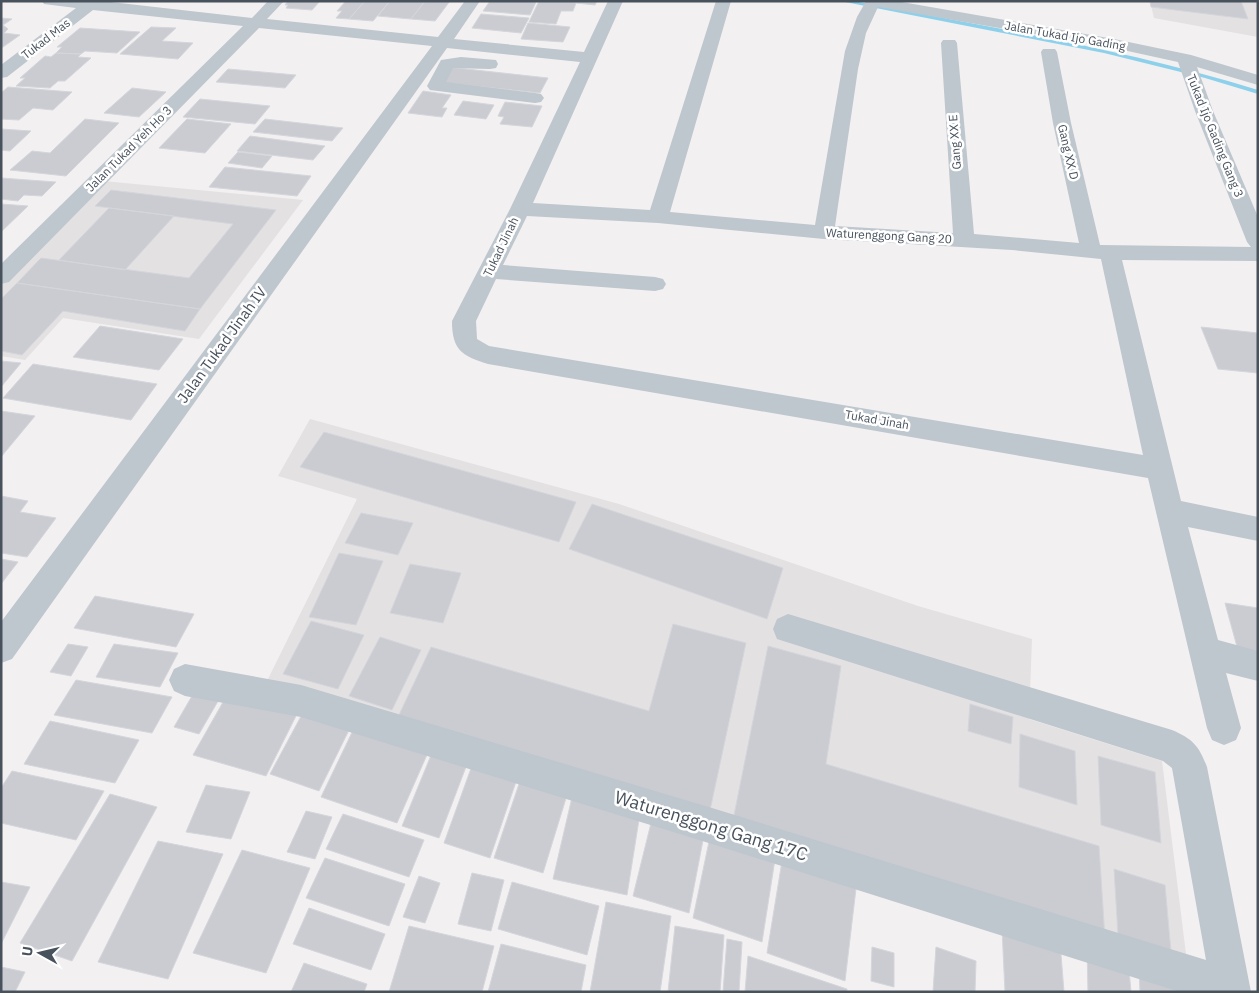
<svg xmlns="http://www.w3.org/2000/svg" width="1259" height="993" viewBox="0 0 1259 993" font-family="'IBM Plex Sans',sans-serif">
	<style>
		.education { fill: #e3e1e2 }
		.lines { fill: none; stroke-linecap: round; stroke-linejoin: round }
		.stream { fill: #8dd0eb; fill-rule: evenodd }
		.building { fill: #caccd2; stroke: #d4d6db }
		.minor { fill: #bec6ce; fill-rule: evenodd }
		.labels { text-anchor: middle; stroke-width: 5; stroke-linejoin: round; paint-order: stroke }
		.far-street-label { font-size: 12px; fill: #48525d; stroke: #fff }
		.street-label { font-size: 15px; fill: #48525d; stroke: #fff }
		.near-street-label { font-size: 18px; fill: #48525d; stroke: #fff }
	</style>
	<rect width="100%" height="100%" fill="#f2f0f0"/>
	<path class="education" d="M1150 1H1258V37L1154 18Z
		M103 181 303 200 199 339 63 318 25 360 1 356V282Z
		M310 419 619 504 918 606 1032 639 1029 719 1162 761 1188 970 268 679 357 499 278 476Z"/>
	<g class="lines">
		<path class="stream" d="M840 1H854C989 27 1125 49 1258 90V94L1205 78 1104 53Z"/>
	</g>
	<path class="building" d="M288 1H320L312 10 286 8 288 5H285Z
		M346 1H365L349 19 336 18 342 11H337Z
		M365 1H390L373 21 349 19Z
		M390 1H425L411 19 378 16Z
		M425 1H450L435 21 411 19Z
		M490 1H522L536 2 530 15 483 11Z
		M539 1H597L595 5 576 3 573 11H561L556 24 529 22Z
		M1150 1H1241L1248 19 1151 7Z
		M481 14 529 18 521 33 472 28Z
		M1 18 12 19 3 25 8 29 4 33 20 35 3 47H1Z
		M528 23 570 27 563 42 521 39Z
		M151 27 176 28 162 41 193 43 178 59 120 54Z
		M80 28 140 32 117 53 85 51 81 54 56 53 62 47H57Z
		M56 53 81 54 78 57 91 58 65 81H58L50 88 16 86 25 78H20L45 56 51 57Z
		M448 67 548 78 540 93 437 82Z
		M228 69 296 75 285 88 216 82Z
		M8 87 72 92 53 110 33 108 19 120 1 119V93Z
		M132 88 166 92 139 117 104 113Z
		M423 91 451 95 442 108H447L442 117 408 113Z
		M200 99 270 106 255 124 183 117Z
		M463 101 494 105 486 119 454 115Z
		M505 102 542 106 532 127 500 124 504 117 498 116Z
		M85 119 119 123 66 176 10 170 32 151 50 153Z
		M187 119 231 124 205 153 159 148Z
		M265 119 343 128 332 141 253 132Z
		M1 129 31 131 10 151 1 150Z
		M250 136 325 146 313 160 237 151Z
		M238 152 272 156 262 168 228 163Z
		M225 167 311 176 297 196 209 187Z
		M1 178 56 182 42 196 24 195 18 201 1 199Z
		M111 190 276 210 200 309 17 283 41 258 189 278 233 224 95 206Z
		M1 204 28 206 1 232Z
		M109 208 174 216 125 270 59 260Z
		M17 283 200 309 185 331 63 311 22 355 1 351V299Z
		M100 326 183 339 159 370 73 357Z
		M1201 327 1258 333V373L1218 369Z
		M1 361 21 363 1 387Z
		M33 364 157 384 131 420 3 398Z
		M1 411 35 416 1 457Z
		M324 432 576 502 559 542 300 467Z
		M1 496 28 501 20 512 56 518 27 557 1 553Z
		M592 504 783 568 767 619 569 549Z
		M361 513 413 523 398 555 345 543Z
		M339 553 383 561 356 625 309 617Z
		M1 559 18 562 1 584Z
		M410 564 461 573 443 623 390 613Z
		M95 596 194 614 176 647 74 628Z
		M1225 603 1258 608V657L1239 654Z
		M311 621 364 635 338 689 283 674Z
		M673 624 746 643 709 815 398 717 431 647 649 711Z
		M380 637 421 650 392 710 349 696Z
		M68 644 88 647 71 676 50 672Z
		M114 644 178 653 160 687 96 677Z
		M768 646 841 666 826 764 1099 846 1105 939 733 820Z
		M76 680 172 697 152 733 54 715Z
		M196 689 221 696 199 734 174 727Z
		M227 695 297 714 266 776 193 755Z
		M970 704 1013 717 1011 744 968 731Z
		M307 705 354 720 319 791 270 774Z
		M50 721 139 740 115 783 24 764Z
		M356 724 430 748 397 823 321 797Z
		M1020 734 1075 751 1077 805 1019 787Z
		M434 748 469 759 439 838 402 826Z
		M1098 756 1155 772 1161 843 1101 825Z
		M474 760 519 773 490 858 444 843Z
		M12 771 104 791 76 840 1 823V788Z
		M520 781 567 795 543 873 494 858Z
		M206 785 250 792 231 839 186 832Z
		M573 793 641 807 627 895 553 879Z
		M110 794 157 807 72 961 20 943Z
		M306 811 332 817 315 859 287 852Z
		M343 814 424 840 409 877 326 849Z
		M652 819 704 835 689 913 633 896Z
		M711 832 776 853 762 942 693 918Z
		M158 841 223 854 168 979 98 962Z
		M242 850 310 868 266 973 193 953Z
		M783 855 857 880 845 981 767 953Z
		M325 858 405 884 389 926 306 898Z
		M1114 869 1165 885 1171 952 1118 935Z
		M472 873 504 880 491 931 458 924Z
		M419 876 440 883 425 923 403 917Z
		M1 882 30 887 1 944Z
		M512 882 599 906 587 955 498 929Z
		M606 902 671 916 660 992H590Z
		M309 908 385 934 371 970 293 944Z
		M409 926 494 946 482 992H389Z
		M675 926 724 935 720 992H668Z
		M1002 928 1060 942 1064 992H1005Z
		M727 939 742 942 739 992H723Z
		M501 944 586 965 581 992H488Z
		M1087 946 1128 959 1131 992H1088Z
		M872 947 894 953V987L871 981Z
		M936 947 976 961 975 992H933Z
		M748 956 847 989V992H745Z
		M304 963 367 984 364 992H291Z
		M1 967 25 972 15 992H1Z
		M1139 969 1206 992H1140Z"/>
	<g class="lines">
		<path class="minor" d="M42 1H102L252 18 268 1H284L267 19 438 37 465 1H480L454 39 584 52 608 1H623L533 203 650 210 716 1H731L670 212 815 225 845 51 857 17 865 3 864 1H896L1114 39 1191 55 1258 75V85L1197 67 1213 111 1258 217V261L1122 260 1181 501 1258 517V541L1188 527 1218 640 1258 651V681L1226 673 1241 728 1236 740 1224 745 1212 740 1207 728 1148 478 488 364C462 356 452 350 452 321L510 209 580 62 447 48 12 659 1 663V622L432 46 259 28 9 282 1 284V264L243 26 93 10 7 77 1 78V65L76 8 44 4ZM878 7 1114 48 1178 62 1195 111 1247 242 1251 247 1100 245 1071 123 1057 52 1055 49H1043L1041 52 1053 123 1079 243 974 234 957 43 955 40H943L941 43 953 233 835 226 858 69 866 33ZM527 216 658 223 824 239 1012 250 1101 259 1143 455 489 346 477 339 476 321 496 279 655 291 663 289 666 284 663 279 655 277 503 265Z
			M461 57 496 60 498 64 496 68 490 69 453 68 446 82 535 93 541 94 544 98 541 102 535 103 430 90 427 86 441 60Z
			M788 614 1172 730C1193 739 1199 746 1207 767L1251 992H1180L712 844 301 717 185 696 174 691 169 680 174 669 185 664 301 685 712 808 1206 960 1172 768 1163 761 777 639 773 629 777 619Z"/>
	</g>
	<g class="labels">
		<g class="far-street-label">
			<text transform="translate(1065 36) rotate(10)" y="4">Jalan Tukad Ijo Gading</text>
			<text transform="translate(46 39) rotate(-38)" y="4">Tukad Mas</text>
			<text transform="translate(1215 136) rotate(68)" y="4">Tukad Ijo Gading Gang 3</text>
			<text transform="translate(955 142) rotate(-94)" y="4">Gang XX E</text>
			<text transform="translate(129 149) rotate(-45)" y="4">Jalan Tukad Yeh Ho 3</text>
			<text transform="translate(1068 152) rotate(77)" y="4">Gang XX D</text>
			<text transform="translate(889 236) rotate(3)" y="4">Waturenggong Gang 20</text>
			<text transform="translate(501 247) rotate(-64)" y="4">Tukad Jinah</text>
			<text transform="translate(877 420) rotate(10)" y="4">Tukad Jinah</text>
		</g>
		<g class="street-label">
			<text transform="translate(222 345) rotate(-54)" y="5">Jalan Tukad Jinah IV</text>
		</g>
		<g class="near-street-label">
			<text transform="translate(711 826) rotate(17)" y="6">Waturenggong Gang 17C</text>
		</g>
	</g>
	<rect width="1259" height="993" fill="none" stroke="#48525d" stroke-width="5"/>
	<g transform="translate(40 953) rotate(278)" stroke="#ffffff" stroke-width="4" paint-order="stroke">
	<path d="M0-4L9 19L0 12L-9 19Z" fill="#48525d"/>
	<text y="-8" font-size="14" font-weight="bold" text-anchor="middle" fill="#48525d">U</text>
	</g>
</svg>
